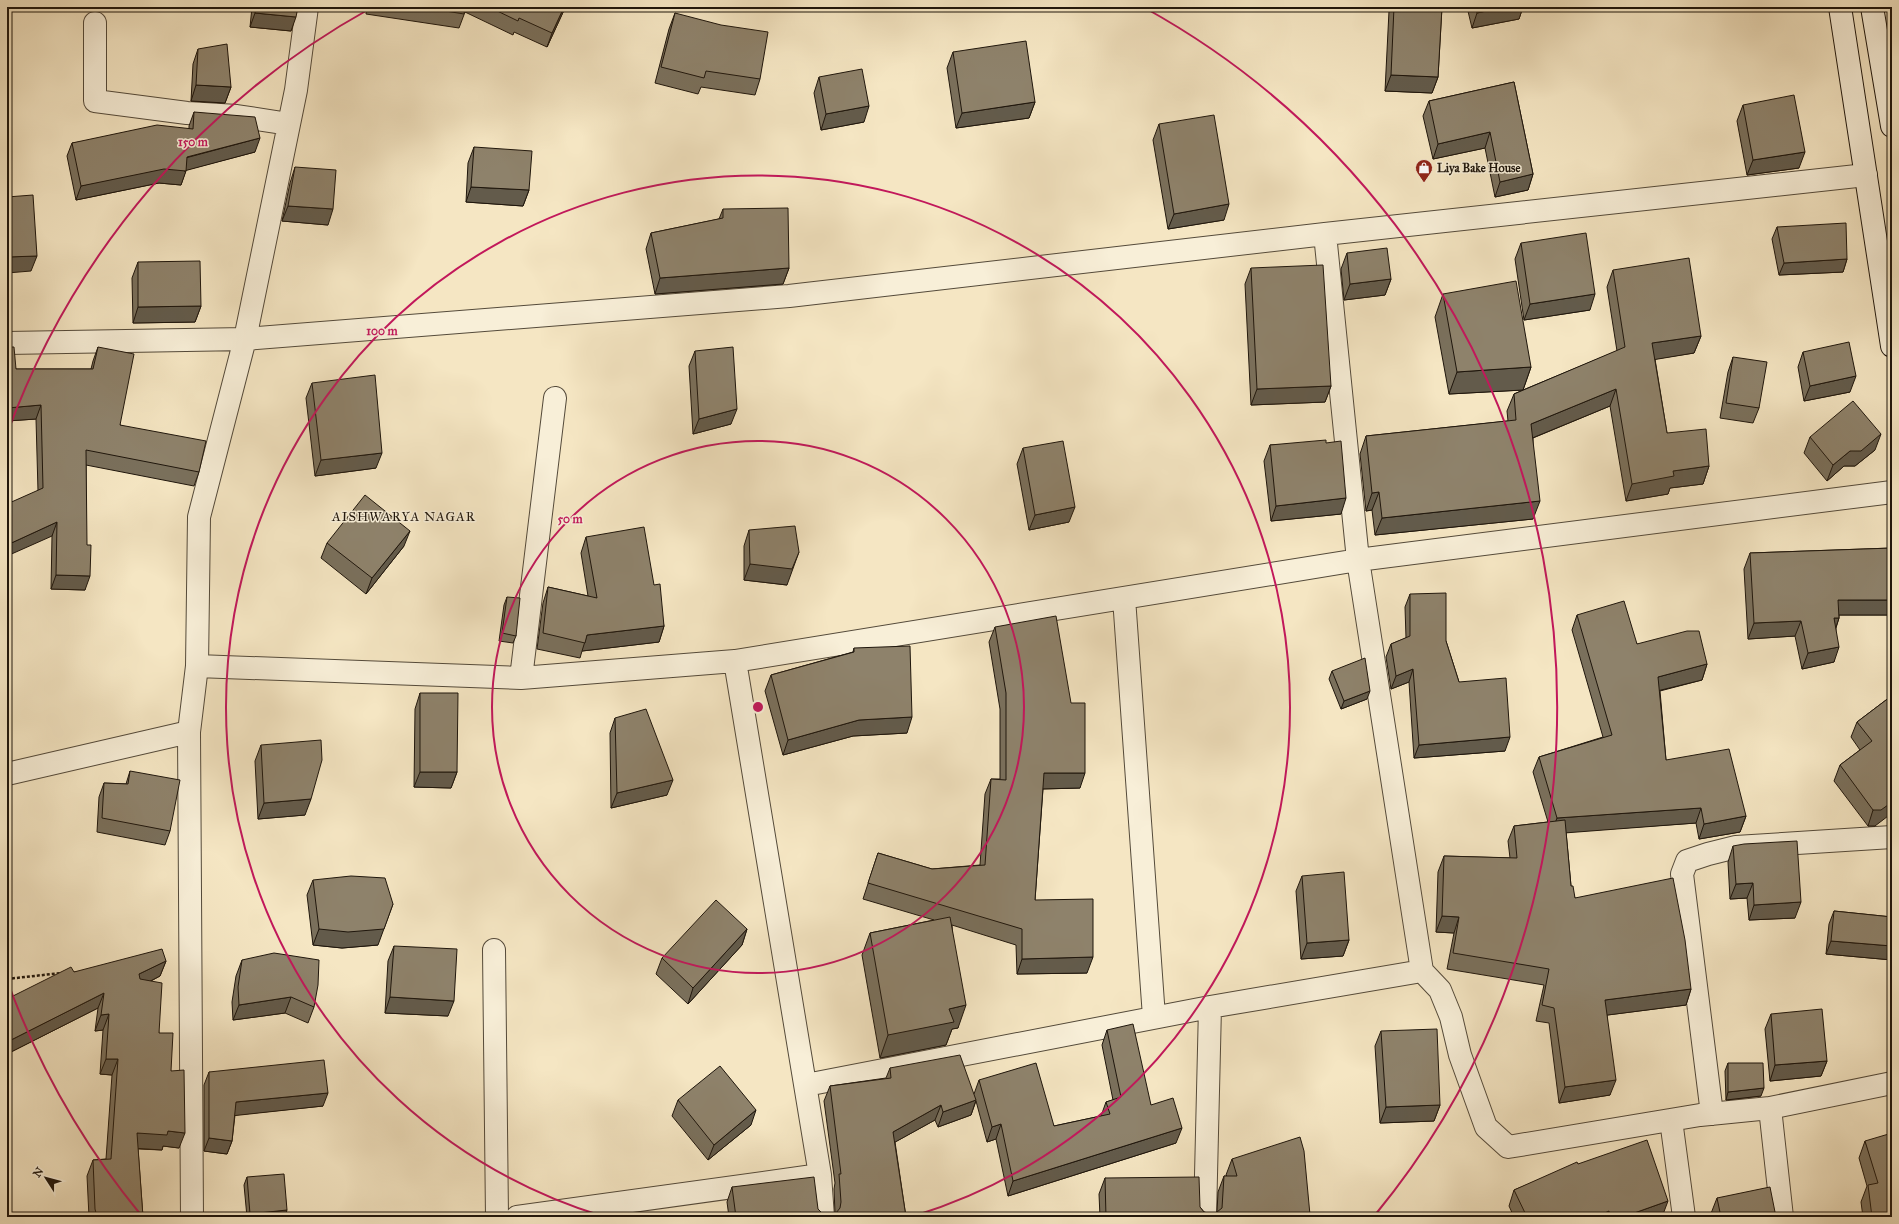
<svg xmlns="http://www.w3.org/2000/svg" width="1899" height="1224" viewBox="0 0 1899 1224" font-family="'IM FELL Great Primer',serif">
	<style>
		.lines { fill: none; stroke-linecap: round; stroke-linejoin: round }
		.street-casing { stroke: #544a3a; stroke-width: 24 }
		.secondary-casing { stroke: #1f160c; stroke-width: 24 }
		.path { stroke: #1f160c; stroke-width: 2.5; stroke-dasharray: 3 2; stroke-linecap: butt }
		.street { stroke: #f8efd8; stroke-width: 22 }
		.secondary { stroke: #f8efd8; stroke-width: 22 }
		.wall { fill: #7a705c; stroke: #1f160c }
		.shaded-wall { fill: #635b4b; stroke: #1f160c }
		.building { fill: #8e826b; stroke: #1f160c }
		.ring { fill: none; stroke: #c2185b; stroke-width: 2 }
		.labels { text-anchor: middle; stroke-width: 3; stroke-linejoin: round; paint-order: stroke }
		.poi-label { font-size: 12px; font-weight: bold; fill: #1f160c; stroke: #f8efd8; text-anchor: start }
		.neighbourhood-label { font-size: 13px; letter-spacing: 1px; fill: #1f160c; stroke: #f8efd8 }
		.centre { fill: #c2185b; stroke: #f8efd8; stroke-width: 2 }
		.ring-label { font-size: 12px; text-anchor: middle; font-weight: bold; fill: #c2185b; stroke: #f8efd8; stroke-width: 3; stroke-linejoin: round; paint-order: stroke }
	</style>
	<rect width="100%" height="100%" fill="#f5e6c3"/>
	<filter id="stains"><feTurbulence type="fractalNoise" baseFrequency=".005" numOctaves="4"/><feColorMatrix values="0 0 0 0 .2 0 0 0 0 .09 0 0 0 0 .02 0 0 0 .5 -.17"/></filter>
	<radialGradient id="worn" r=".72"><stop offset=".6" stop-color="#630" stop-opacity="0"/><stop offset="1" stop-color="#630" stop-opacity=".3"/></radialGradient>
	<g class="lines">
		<defs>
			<path id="street" d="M307 7 296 90 245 339 789 296 1325 234 1866 175
				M95 23V101L187 113 237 116 289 124
				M1325 234 1358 560 1422 971
				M7 343 245 339 199 517 197 666 189 732 192 1217
				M1124 598 1154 1017
				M197 666 521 678 735 661 1358 560 1892 492
				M521 678 555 398
				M7 774 189 732
				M494 950 497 1217
				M806 1085 1210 1007 1422 971 1440 990 1451 1017 1460 1055 1486 1127 1508 1147 1700 1115 1770 1108 1892 1083
				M1770 1108 1782 1217
				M1712 1114 1682 874 1687 861 1708 854 1736 847 1892 837
				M1671 1120 1684 1217
				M820 1175 823 1217
				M517 1217 820 1175 735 661
				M1205 1217 1210 1007"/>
			<path id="secondary" d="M1840 7 1892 346
				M1872 7 1892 126"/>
		</defs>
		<use href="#street" class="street-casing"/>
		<use href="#secondary" class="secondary-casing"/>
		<path class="path" d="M7 979 61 973"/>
		<use href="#street" class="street"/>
		<use href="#secondary" class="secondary"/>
	</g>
	<path class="wall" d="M252 7H298L291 31 250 27Z
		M367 7H602L601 9 565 8 547 47 514 32 513 35 465 12 459 28 366 14Z
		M1391 7H1442L1438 77 1432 93 1385 91 1389 11Z
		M1467 7H1523L1519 19 1472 28Z
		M675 13 760 79 755 95 701 87 698 94 655 83 669 29Z
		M198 49 231 87 225 103 191 101 193 64Z
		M953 52 1035 102 1029 118 956 128 947 68Z
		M819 77 864 122 821 130 814 93Z
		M1514 82 1533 174 1528 190 1495 197 1485 148 1433 159 1423 116 1429 101Z
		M1743 105 1799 168 1747 175 1737 121Z
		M194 112 255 152 186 170 181 185 159 183 76 200 67 156 72 143 189 129V126Z
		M1159 124 1224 220 1168 229 1153 140Z
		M474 147 529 190 523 206 466 202 468 163Z
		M295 167 328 225 282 221 290 183Z
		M723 209 789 268 783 284 655 294 646 249 651 233 719 219Z
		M1777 227 1847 259 1843 272 1779 275 1772 239Z
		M1521 243 1590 310 1524 320 1515 259Z
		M1347 253 1391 279 1385 295 1344 300 1341 269Z
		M138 262 201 306 195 322 133 323 132 278Z
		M1251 268 1331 386 1325 402 1251 405 1245 284Z
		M1613 270 1701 336 1694 353 1655 359 1667 433 1709 466 1703 484 1670 488 1668 494 1626 501 1610 406 1533 438V519L1375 535 1372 510 1366 511 1360 454 1366 436 1508 421 1507 411 1514 394 1523 390 1449 394 1435 317 1443 294 1531 367 1523 390 1617 351 1607 287Z
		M7 347 16 369H91L93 361 98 347 120 425 199 472 194 486 86 465 85 590 51 589 52 536 38 491 36 419 7 421Z
		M695 351 731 424 693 434 689 366Z
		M1803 352 1850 392 1804 401 1798 367Z
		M1733 357 1759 408 1753 423 1720 418 1728 372Z
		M312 383 376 468 315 476 306 398Z
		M1810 437 1875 450 1855 466H1844L1827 481 1804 453Z
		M1326 443 1341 514 1271 521 1264 461 1270 445Z
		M1023 448 1069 522 1029 530 1017 464Z
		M749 530 787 585 744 580V546Z
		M586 537 654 585 664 626 659 642 582 651 580 658 537 649 543 603 548 587 588 596 581 553Z
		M327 543 404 546 366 594 321 558Z
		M1892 548V615H1839V618L1836 628 1834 662 1802 669 1795 636 1748 639 1744 569 1750 553Z
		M1410 594 1446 641 1459 682 1505 751 1414 758 1409 682 1391 689 1386 657 1391 644 1406 638 1405 607Z
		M507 597 516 636 513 643 499 641 504 605Z
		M1577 615 1637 644 1707 664 1702 680 1660 691 1666 760 1746 816 1740 832 1699 839 1696 823 1566 832 1571 886 1575 898 1691 989 1686 1005 1607 1015 1610 1095 1559 1103 1549 1023 1536 1021 1544 985 1447 969 1454 933 1436 932 1438 872 1444 856 1510 858 1508 841 1514 826 1548 822 1533 772 1539 757 1603 737 1572 630Z
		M995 627 1080 788 1043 789 1035 900 1087 973 1017 974 1016 945 952 925 958 1028 952 1029 946 1045 880 1058 862 955 870 933 934 920 863 899 878 853 932 869 980 865 985 794 991 779H1000V709L989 642Z
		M854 648 907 733 853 736 783 755 765 691 771 675 853 652Z
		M1332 671 1367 699 1341 709 1329 679Z
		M420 693 457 772 451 788 414 787 415 709Z
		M1890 697 1875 826H1868L1834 781 1840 765 1860 750 1851 737 1857 722Z
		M615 718 667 795 611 808 610 733Z
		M261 745 305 815 258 819 255 761Z
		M130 771 170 831 165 845 97 832 99 797 104 783 126 784Z
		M1733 846 1795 918 1749 920 1747 898 1730 899 1728 862Z
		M1302 876 1349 940 1343 956 1301 959 1296 891Z
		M313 880 378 945 342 948 313 945 307 895Z
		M1834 911 1892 917V960L1826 954 1829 924Z
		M747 929 742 945 688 1004 656 974 662 958Z
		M394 946 448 1016 385 1013 388 961Z
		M242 960 314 1007 308 1023 285 1013 233 1020 232 1002 236 976Z
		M166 961 160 976 151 981 159 1033 171 1071 179 1148 163 1146 162 1150 138 1149 143 1217H89L87 1176 93 1160 106 1159 112 1075 100 1074 103 1030 95 1031 98 1008 7 1054V999L74 972Z
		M1771 1014 1827 1061 1821 1076 1770 1081 1765 1029Z
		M1107 1030 1151 1105 1176 1143 1008 1196 996 1139 987 1142 976 1101 971 1115 938 1127 935 1120 895 1142 906 1217H729L727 1202 732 1187 818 1209 823 1214 830 1215 835 1213 834 1189 835 1183 824 1101 830 1086 886 1078 890 1068 974 1094 979 1080 1054 1126 1101 1116 1106 1102 1113 1100 1102 1045Z
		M1381 1031 1440 1105 1434 1121 1380 1123 1375 1046Z
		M1728 1063 1761 1096 1726 1100 1725 1071Z
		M209 1072 323 1106 235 1115 232 1141 227 1154 204 1151V1085Z
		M678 1100 751 1125 708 1160 672 1116Z
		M1865 1141 1892 1217H1863L1861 1202 1867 1186 1859 1158Z
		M1232 1159 1310 1215V1217H1100L1099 1194 1105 1178 1200 1207 1204 1212 1211 1214 1217 1212 1218 1192 1224 1176H1227L1226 1175Z
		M1578 1164 1662 1217H1514L1509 1206 1514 1190Z
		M247 1177 285 1217H247L244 1185Z
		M1717 1198 1776 1217H1711L1710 1216Z"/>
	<path class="shaded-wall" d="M564 7H602L601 9 565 8 547 47 552 33Z
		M1505 7H1523L1519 19 1472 28 1477 13Z
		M255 13 296 17 291 31 250 27Z
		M1391 75 1438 77 1432 93 1385 91Z
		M196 85 231 87 225 103 191 101Z
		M1035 102 1029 118 956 128 962 113Z
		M869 106 864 122 821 130 826 114Z
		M1490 132 1485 148 1433 159 1438 144Z
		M260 138 255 152 184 171H186L181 185 159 183 76 200 81 186Z
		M1805 152 1799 168 1747 175 1753 160Z
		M1533 174 1528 190 1495 197 1500 182Z
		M471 187 529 190 523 206 466 202Z
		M1229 204 1224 220 1168 229 1174 214Z
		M288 206 333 209 328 225 282 221Z
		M37 256 31 271 7 273V257Z
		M1847 259 1843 272 1779 275 1784 263Z
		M789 268 783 284 655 294 660 278Z
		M1391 279 1385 295 1344 300 1350 284Z
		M1595 294 1590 310 1524 320 1530 304Z
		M201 306 195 322 133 323 138 307Z
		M1701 336 1694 353 1646 361 1652 343Z
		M1531 367 1523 390 1449 394 1457 372Z
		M1856 376 1850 392 1804 401 1810 386Z
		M1331 386 1325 402 1251 405 1257 389Z
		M1616 389 1610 406 1525 441 1531 424Z
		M41 405 36 419 7 421V408Z
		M737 409 731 424 693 434 699 419Z
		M1881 434 1875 450 1855 466H1844L1827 481 1833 465 1850 451Z
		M382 453 376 468 315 476 321 460Z
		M1709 466 1703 484 1670 488 1668 494 1626 501 1632 484 1673 471Z
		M1379 492 1372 510 1366 511 1372 493Z
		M1346 498 1341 514 1271 521 1276 506Z
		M1540 501 1533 519 1375 535 1382 518Z
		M1075 507 1069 522 1029 530 1035 515Z
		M57 522 52 536 7 556V545Z
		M410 531 404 546 366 594 372 578Z
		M799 552 787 585 744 580 750 564Z
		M56 575 90 576 85 590 51 589Z
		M1838 600H1892V615H1833Z
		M1834 618H1839L1834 633Z
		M1801 621 1795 636 1748 639 1754 623Z
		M664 626 659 642 582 651 587 635Z
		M1839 647 1834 662 1802 669 1808 653Z
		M1707 664 1702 680 1653 692 1658 677Z
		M1413 669 1409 682 1391 689 1396 676Z
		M1370 691 1367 699 1341 709 1344 701Z
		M912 717 907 733 853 736 783 755 788 740 859 720Z
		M1510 737 1505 751 1414 758 1419 745Z
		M420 772H457L451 788 414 787Z
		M1044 773H1085L1080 788 1038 789Z
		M673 780 667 795 611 808 617 793Z
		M311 799 305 815 258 819 264 803Z
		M1892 802V813L1875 826H1868L1873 810Z
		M1701 808 1696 823 1551 834 1557 818Z
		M1746 816 1740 832 1699 839 1704 824Z
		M1753 883 1747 898 1730 899 1736 884Z
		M1801 902 1795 918 1749 920 1754 905Z
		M393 904 378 945 342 948 313 945 319 929Z
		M1442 916 1459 917 1454 933 1436 932Z
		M747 929 742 945 688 1004 693 988Z
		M1349 940 1343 956 1301 959 1307 943Z
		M1831 941 1892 946V960L1826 954Z
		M1093 957 1087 973 1017 974 1022 959Z
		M166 961 160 976 133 990 139 974Z
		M1691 989 1686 1005 1600 1016 1605 1000Z
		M104 993 98 1008 7 1054V1050L11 1040Z
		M291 997 285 1013 233 1020 239 1005Z
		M390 997 454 1001 448 1016 385 1013Z
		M966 1005 958 1028 952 1029 946 1045 880 1058 888 1035 949 1009Z
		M109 1014 103 1030 95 1031 101 1015Z
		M106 1059H118L112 1075 100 1074Z
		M1827 1061 1821 1076 1770 1081 1775 1065Z
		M1616 1080 1610 1095 1559 1103 1565 1087Z
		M1764 1088 1761 1096 1726 1100 1728 1092Z
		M328 1093 323 1106 231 1116 236 1102Z
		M976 1100 971 1115 938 1127 943 1112Z
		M941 1105 935 1120 888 1146 893 1132Z
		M1440 1105 1434 1121 1380 1123 1386 1107Z
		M756 1110 751 1125 708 1160 714 1145Z
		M1001 1124 996 1139 987 1142 992 1127Z
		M1182 1128 1176 1143 1008 1196 1013 1181Z
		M168 1131 185 1133 179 1148 163 1146 162 1150 132 1148 137 1133Z
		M209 1138 232 1141 227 1154 204 1151Z
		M1668 1201 1662 1217H1623Z
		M287 1210 285 1217H249L250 1214Z
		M1609 1211 1607 1217H1596Z
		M1310 1215V1217H1296Z"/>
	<path class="building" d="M256 7H298L296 17 255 13Z
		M421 7H465L464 14Z
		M489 7H564L552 33 519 18 518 21Z
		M1394 7H1442L1438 77 1391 75Z
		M1476 7H1505L1477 13Z
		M675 13 721 25 768 32 760 79 706 71 704 78 661 67Z
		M1026 41 1035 102 962 113 953 52Z
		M227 44 231 87 196 85 198 49Z
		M862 69 869 106 826 114 819 77Z
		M1514 82 1533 174 1500 182 1490 132 1438 144 1429 101Z
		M1794 95 1805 152 1753 160 1743 105Z
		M194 112 255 117 260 138 187 157 186 171 164 169 81 186 72 143 157 125 193 129Z
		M1214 115 1229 204 1174 214 1159 124Z
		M474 147 532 151 529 190 471 187Z
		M295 167 336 170 333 209 288 206Z
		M33 195 37 256 7 257V197Z
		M788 208 789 268 660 278 651 233 723 218V209Z
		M1846 223 1847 259 1784 263 1777 227Z
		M1586 233 1595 294 1530 304 1521 243Z
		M1387 248 1391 279 1350 284 1347 253Z
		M1689 258 1701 336 1652 343 1667 433 1706 429 1709 466 1673 471 1674 476 1632 484 1616 389 1531 424 1540 501 1382 518 1379 492 1372 493 1366 436 1516 420 1514 394 1625 347 1613 270Z
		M200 261 201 306 138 307V262Z
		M1323 265 1331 386 1257 389 1251 268Z
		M1516 281 1531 367 1457 372 1443 294Z
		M1849 342 1856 376 1810 386 1803 352Z
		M7 347H14L16 369H93L98 347 134 354 120 425 206 441 199 472 86 450 87 545H91L90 576 56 575 57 522 7 545V504L43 488 41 405 7 408Z
		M733 347 737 409 699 419 695 351Z
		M1733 357 1767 362 1759 408 1726 403Z
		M375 375 382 453 321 460 312 383Z
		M1853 401 1881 434 1861 451H1850L1833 465 1810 437Z
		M1326 440V443L1341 441 1346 498 1276 506 1270 445Z
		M1063 441 1075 507 1035 515 1023 448Z
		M365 495 410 531 372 578 327 543Z
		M795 526 799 552 792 569 750 564 749 530Z
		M644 527 654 585 660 584 664 626 587 635 585 643 543 633 548 587 597 598 586 537Z
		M1892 548V600H1838L1839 618H1834L1839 647 1808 653 1801 621 1754 623 1750 553Z
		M1446 593V641L1459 682 1506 678 1510 737 1419 745 1413 669 1396 676 1391 644 1410 636V594Z
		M507 597 520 598 516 636 502 633Z
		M1624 601 1637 644 1687 631H1699L1707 664 1658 677 1666 760 1729 749 1746 816 1704 824 1701 808 1557 818 1539 757 1612 735 1577 615Z
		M1056 616 1071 703H1085V773H1044L1035 900 1093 899V957L1022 959V929L868 883 878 853 932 869 985 865 991 779 1006 780V693L995 627Z
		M910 646 912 717 859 720 788 740 771 675 854 652V648Z
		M1365 658 1370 691 1344 701 1332 671Z
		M420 693H458L457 772H420Z
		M1890 697 1892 700V802L1881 810H1873L1840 765 1872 741 1857 722Z
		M646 709 673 780 617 793 615 718Z
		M321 740 322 760 311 799 264 803 261 745Z
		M130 771 180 780 170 831 102 818 104 783 128 784Z
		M1565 820 1571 886H1573L1575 898 1673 878 1685 940 1691 989 1605 1000 1616 1080 1565 1087 1554 1008 1542 1005 1549 969 1453 953 1459 917 1442 916 1444 856 1517 858 1514 826Z
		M1797 841 1801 902 1754 905 1753 883 1736 884 1733 846 1744 844Z
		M1344 872 1349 940 1307 943 1302 876Z
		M351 876 385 878 393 904 384 929 348 932 319 929 313 880Z
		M716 900 747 929 693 988 662 958Z
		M1834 911 1892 917V946L1831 941Z
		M950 917 966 1005 949 1009 954 1022 888 1035 870 933Z
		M394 946 457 949 454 1001 390 997Z
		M162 949 166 961 139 974 140 979 162 983 159 1033H173L171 1071 184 1070 185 1133 168 1131 167 1135 137 1133 143 1217H97L95 1209 93 1160 111 1159 118 1059H106L109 1014 101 1015 104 993 11 1040 7 1032V999L71 967 74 972Z
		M274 953 319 960 318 985 314 1007 291 997 239 1005 238 987 242 960Z
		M1822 1009 1827 1061 1775 1065 1771 1014Z
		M1133 1024 1151 1105 1173 1098 1182 1128 1013 1181 1001 1124 992 1127 979 1080 1036 1063 1054 1126 1110 1114 1106 1102 1121 1097 1107 1030Z
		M1437 1029 1440 1105 1386 1107 1381 1031Z
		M960 1055 976 1100 943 1112 941 1105 893 1132 906 1217H736L732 1187 814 1177 818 1209 823 1214 830 1215 836 1213 840 1208 841 1202 839 1174H841L830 1086 891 1078 890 1068Z
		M324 1060 328 1093 236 1102 232 1141 209 1138V1072Z
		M1728 1063H1763L1764 1088 1728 1092Z
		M720 1066 756 1110 714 1145 678 1100Z
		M1892 1133V1217H1872L1868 1185 1878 1183 1865 1141Z
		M1300 1137 1304 1151 1310 1215 1296 1217H1106L1105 1178 1199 1177 1200 1207 1204 1212 1211 1214 1217 1212 1222 1208 1224 1176H1237L1232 1159Z
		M1647 1140 1668 1201 1623 1217H1610L1609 1211 1596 1217H1527L1514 1190 1577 1162 1578 1164Z
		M284 1174 287 1210 250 1214 247 1177Z
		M1770 1187 1776 1217H1721L1717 1198Z"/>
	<g class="ring">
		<circle cx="758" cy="707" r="266"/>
		<path d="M602 1216A532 532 0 1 1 914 1216"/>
		<path d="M141 1215A799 799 0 0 1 7 980M7 434A799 799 0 0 1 371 8M1145 8A799 799 0 0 1 1375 1215"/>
	</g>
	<defs>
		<symbol id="shop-pin" viewBox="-11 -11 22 30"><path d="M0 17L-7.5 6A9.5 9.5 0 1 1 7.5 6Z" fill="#8f2418" stroke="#f8efd8"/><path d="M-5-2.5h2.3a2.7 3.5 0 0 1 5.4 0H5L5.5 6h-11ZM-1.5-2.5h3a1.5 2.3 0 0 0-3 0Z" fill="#fff"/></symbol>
	</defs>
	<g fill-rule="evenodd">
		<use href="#shop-pin" x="1414" y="158" width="20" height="27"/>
	</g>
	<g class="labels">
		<g class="poi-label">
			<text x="1437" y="172">Liya Bake House</text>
		</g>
		<g class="neighbourhood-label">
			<text x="404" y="521">AISHWARYA NAGAR</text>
		</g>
	</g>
	<circle cx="758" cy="707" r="6" class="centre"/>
	<g class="ring-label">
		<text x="193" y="146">150 m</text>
		<text x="382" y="335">100 m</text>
		<text x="570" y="523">50 m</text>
	</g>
	<rect width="1899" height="1224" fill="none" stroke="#f5e6c3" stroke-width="24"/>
	<rect x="8" y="8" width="1883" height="1208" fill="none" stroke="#1f160c" stroke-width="2"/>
	<rect x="12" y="12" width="1875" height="1200" fill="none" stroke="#1f160c"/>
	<g transform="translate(46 1178) rotate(306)" stroke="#f8efd8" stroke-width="3" paint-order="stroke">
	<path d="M0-3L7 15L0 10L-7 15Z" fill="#1f160c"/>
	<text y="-6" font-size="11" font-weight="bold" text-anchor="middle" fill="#1f160c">N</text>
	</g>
	<rect width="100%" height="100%" filter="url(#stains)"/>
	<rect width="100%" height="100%" fill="url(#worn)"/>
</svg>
